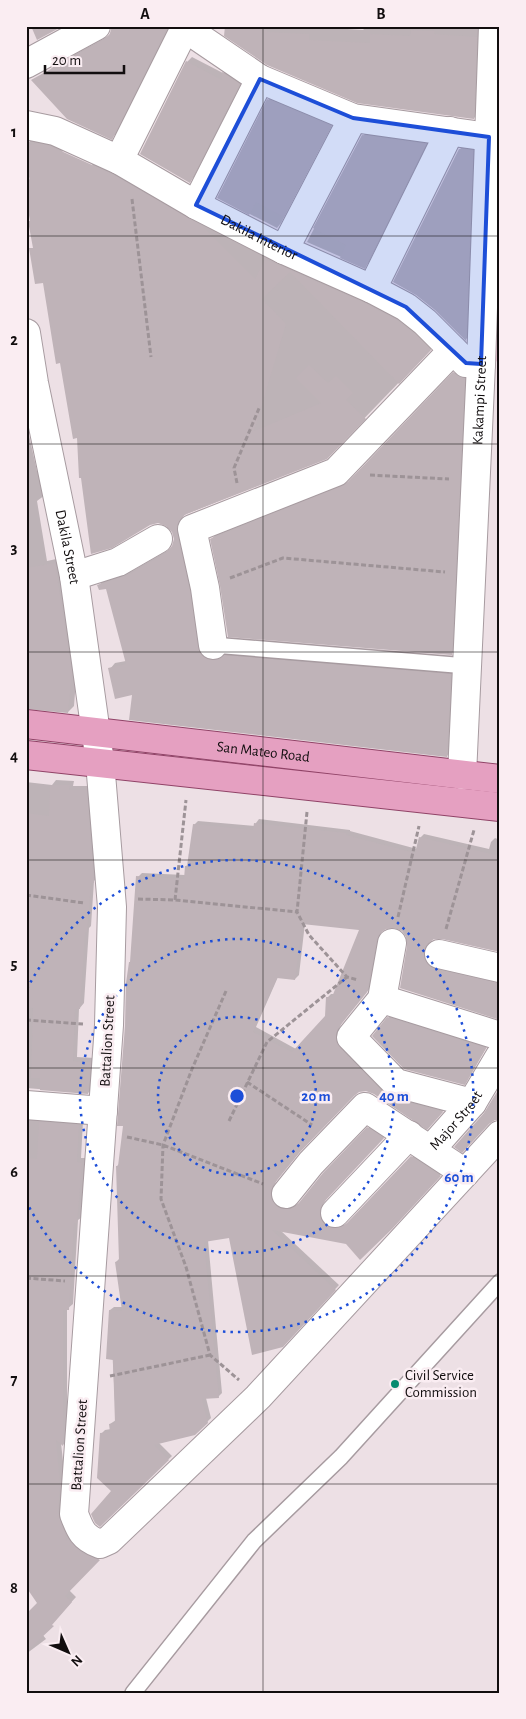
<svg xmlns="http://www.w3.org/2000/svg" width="526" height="1719" viewBox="0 0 526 1719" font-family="'Alegreya Sans',sans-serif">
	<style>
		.green { fill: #e8c0d0 }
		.shadow { fill: #0003; fill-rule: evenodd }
		.building { fill: #bfb3b8; fill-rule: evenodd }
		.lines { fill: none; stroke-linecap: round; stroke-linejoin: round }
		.service-casing { stroke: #a79ba0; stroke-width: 18 }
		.minor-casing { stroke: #a79ba0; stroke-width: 30 }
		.primary-casing { stroke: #904367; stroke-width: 30 }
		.path { stroke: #9d9397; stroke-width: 3; stroke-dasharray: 5 2.5; stroke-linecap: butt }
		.service { stroke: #fff; stroke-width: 15 }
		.minor { stroke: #fff; stroke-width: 28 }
		.primary { stroke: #e5a0c1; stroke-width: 28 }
		.marked { fill: #1d4ed8; fill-opacity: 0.2; stroke: #1d4ed8; stroke-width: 4; stroke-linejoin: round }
		.grid { fill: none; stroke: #120e0f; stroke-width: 1; stroke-opacity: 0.55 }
		.ring { fill: none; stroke: #1d4ed8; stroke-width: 2.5; stroke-dasharray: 2.5 5 }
		.poi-dot { fill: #088b70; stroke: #faedf2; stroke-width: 2 }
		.labels { text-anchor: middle; stroke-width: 5; stroke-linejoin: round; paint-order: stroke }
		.street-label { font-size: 15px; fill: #120e0f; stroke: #faedf2 }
		.poi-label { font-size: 15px; fill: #120e0f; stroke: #faedf2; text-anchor: start }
		.centre { fill: #1d4ed8; stroke: #faedf2; stroke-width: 2.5 }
		.ring-label { font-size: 15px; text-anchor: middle; font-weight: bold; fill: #1d4ed8; stroke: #faedf2; stroke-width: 5; stroke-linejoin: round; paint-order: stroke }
		.neatline { fill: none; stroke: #120e0f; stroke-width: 2 }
		.grid-label { font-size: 16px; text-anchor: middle; font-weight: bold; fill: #120e0f }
	</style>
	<rect width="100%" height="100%" fill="#ede0e5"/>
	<path class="green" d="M500 65V361L489 362Z"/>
	<path class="shadow" d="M113 26H170L116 134 111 138 51 69 55 65 109 36Z
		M226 26H298L364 30 360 26H484L481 111 474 118Z
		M192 57 223 73 228 68 244 79 194 177 189 182 187 62Z
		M273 96 334 122 281 223 277 228 219 198 268 100Z
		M368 131 430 139 369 262 364 267 307 242 363 136Z
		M44 139 57 142 76 175 93 167 92 164 96 159 371 298 436 344 326 458 184 515 182 519V526L221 656 231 650 456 669 452 750 447 756 133 694 110 669 115 663 126 661 107 587 99 585 104 580 132 571 172 548 175 539 173 531 78 436 26 182 31 178 26 145 30 141Z
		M465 144 478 146 471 335 466 339 437 310 460 149Z
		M459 368 469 374 456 649 451 654 222 586 211 539 217 534 348 482Z
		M26 422 37 471H42L45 495 37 501 47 561 61 558 77 667 74 706 68 712 26 707Z
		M56 780 74 781 73 786H91L98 877 94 881 91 926 89 928 84 1003 79 1009 77 1057 95 1058 93 1088 88 1093 26 1088V782L52 785Z
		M259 819 350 830V831L417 849 420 838 424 834 489 849 491 842 495 838 500 840V951L443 938H434L427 945V954L500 979V1018L401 987 409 946 408 938 403 930 395 926 383 929 380 935 371 987 342 1022 339 1029 340 1038 446 1108 427 1128 374 1093 367 1090 359 1091 353 1095 303 1148 277 1179 274 1186 275 1195 288 1206 296 1205 301 1202 324 1174 372 1124 387 1134 327 1197 323 1205V1213L336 1225H344L351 1221 416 1153 444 1171 395 1224 347 1243 280 1230 339 1285 283 1345 230 1237 208 1240 222 1393 218 1397 206 1398 211 1418 195 1434 159 1443 172 1456 100 1525 113 1491 101 1434 105 1430 111 1429 110 1424 116 1420 110 1310 114 1307H123L116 1262 120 1258 117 1166 120 1163 124 1125 132 960 138 877 142 873 185 875 186 866 189 864 194 825 198 821 255 826 256 823ZM305 923 360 929 335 994H331L327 998 326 1016 296 1049 256 1027 278 977 295 979 299 975ZM385 1092 398 1100 389 1098 384 1094Z
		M391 1015 488 1045 467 1080 388 1018Z
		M26 1115 83 1121 81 1158H86L81 1218 78 1220 73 1304 67 1309V1441L63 1445 61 1443 65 1479 103 1555 69 1590 76 1597 49 1627 38 1604 26 1584Z
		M35 1625 46 1639 26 1654V1631Z"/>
	<path class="building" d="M31 26H63L37 40Z
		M112 26H168L112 140 67 119 31 80 103 40 110 34Z
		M225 26 267 28V32L309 34V40L370 43V34L410 36 411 30 435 31 434 34 477 37 474 119 357 103 267 65 224 36Z
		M186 61 222 80V72L240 84 190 183 140 154Z
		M267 99 331 126 284 217 256 202 249 215 217 198Z
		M362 135 426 144 365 269 340 258 346 245 313 228Z
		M38 143 50 146 112 174 201 225 255 279 265 259 365 303 397 320 415 334 431 350 399 384 290 272 291 271 262 299 286 324 254 431 321 403 296 378 309 365 328 383 336 376 353 393 346 400 366 419 327 459 186 514 180 519 177 526V532L190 591 198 647 201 655 207 659 215 660 224 655 451 674 447 757 129 720 132 695 115 699 108 668 126 664 106 589 99 590 97 585 126 576 166 553 172 546 174 539 172 532 166 526 158 523 150 525 112 548 91 554 81 478H79L77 438 73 439 60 363 56 364 43 283 35 284 29 248H33L28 221H30L26 198V182H30L26 161V146Z
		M459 149 473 151 466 341 435 310 416 295 393 282Z
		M453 372 465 379 452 655 228 637 220 586 210 539 347 483Z
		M55 563 72 673 68 713 26 709V568Z
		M50 785H70L69 790H87L94 883H91L87 932H85L80 1009H75L73 1061 91 1062 88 1094 40 1090V1078H31L33 1008 26 1007V813L49 816Z
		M254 823 346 833V835L415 853 419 837 500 856V952L442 939H434L428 943 424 951V959L429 966 435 969 500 983V1020L400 988 407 946 406 937 402 931 394 928 386 929 380 933 377 940 367 992 339 1027 336 1034V1042L340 1048 385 1094 392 1098 443 1112 427 1130 374 1094 366 1091 359 1092 354 1096 299 1153 274 1184 271 1191V1199L276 1206 283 1209H291L298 1204 323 1173 367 1127 384 1138 323 1203 320 1210V1217L325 1225 332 1228H339L346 1224 411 1156 441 1176 392 1229 360 1260 346 1244 272 1230 336 1290 283 1347 252 1355 229 1238 204 1242 219 1398 202 1399 208 1423 195 1435 154 1445 169 1460 100 1527 95 1523 91 1514 111 1491 97 1478 100 1433 110 1432 109 1424 115 1423 113 1360 106 1359 109 1310 122 1311 115 1262 119 1261 116 1166H118L123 1126H117L125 1026 126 983 129 962H130L136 876 184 879 185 866H187L193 824 253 830ZM302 924 359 930 332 997H326L325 1016 292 1052 253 1032 277 978 295 980Z
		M387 1017 486 1048 465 1085 404 1069 372 1036Z
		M500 1087V1120H495L489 1124 462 1153 454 1147 484 1113Z
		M39 1122 79 1125 77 1162 82 1163 77 1224 74 1223 69 1310H63V1446L56 1440 60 1484 58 1513 65 1533 66 1541 68 1539 82 1553 100 1560 65 1596 72 1602 52 1625 54 1626 26 1652V1614L37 1603 26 1587V1285L30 1239 26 1238V1158L37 1159Z"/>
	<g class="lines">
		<defs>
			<path id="service" d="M213 645 467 666
				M133 1693 254 1541 341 1457 500 1282"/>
			<g id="minor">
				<path d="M184 26 185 28 260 79 353 118 489 137"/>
				<path d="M26 64 96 26"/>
				<path id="s1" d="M26 125 55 131 119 160 196 205 284 250 372 289 406 307 425 322 466 363 481 364"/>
				<path d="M119 160 185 28"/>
				<path d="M196 205 260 79"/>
				<path d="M284 250 353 118"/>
				<path d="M372 289 450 131"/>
				<path id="s2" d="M26 333 34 383 74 576 100 762 112 907 109 1025 74 1514C80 1530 83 1538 100 1544L109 1540 258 1397 500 1135"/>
				<path d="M74 576 118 562 158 539"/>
				<path d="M213 645 205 588 192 529 336 472 453 350"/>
				<path id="s3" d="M462 775 481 364 493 26"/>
				<path d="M392 943 382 999 351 1037 396 1083 472 1103"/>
				<path d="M439 954 500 968"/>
				<path d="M382 999 500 1036"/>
				<path d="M26 1105 103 1111"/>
				<path id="s4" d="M431 1149 472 1103 500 1056"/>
				<path d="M286 1194 311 1163 365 1107 465 1173"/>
				<path d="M335 1213 409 1135"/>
			</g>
			<g id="primary">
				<path id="s5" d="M26 724 500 779"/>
				<path d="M26 755 500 807"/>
			</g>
		</defs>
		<use href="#service" class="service-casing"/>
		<use href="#minor" class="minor-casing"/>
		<use href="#primary" class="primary-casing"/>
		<path class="path" d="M132 199 151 357
			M370 475 449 479
			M237 483 234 468 260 406
			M230 578 283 558 445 572
			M307 812 297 912 309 935 347 977 358 980
			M26 895 84 903
			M138 899 175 900 297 912
			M175 900 186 800
			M398 917 419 826
			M446 929 474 830
			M226 991 192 1069 163 1145 161 1199 186 1267 210 1355 239 1380
			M26 1020 83 1024
			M247 1082 312 1125
			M229 1121 267 1042 347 977
			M127 1137 163 1145 263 1184
			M26 1278 65 1281
			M110 1376 210 1355"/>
		<use href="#service" class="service"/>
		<use href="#minor" class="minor"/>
		<use href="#primary" class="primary"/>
	</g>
	<path class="marked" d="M260 79 353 118 489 137 481 364 466 363 406 307 196 205Z"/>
	<path class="grid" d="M263 26V1693M26 236H500M26 444H500M26 652H500M26 860H500M26 1068H500M26 1276H500M26 1484H500"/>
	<g class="ring">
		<circle cx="237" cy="1096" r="79"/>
		<circle cx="237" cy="1096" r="157"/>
		<path d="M27 989A236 236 0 1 1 27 1203"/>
	</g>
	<circle class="poi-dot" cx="395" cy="1384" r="5"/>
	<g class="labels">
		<g class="street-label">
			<text dy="5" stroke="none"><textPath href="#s1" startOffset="260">Dakila Interior</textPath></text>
			<text dy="5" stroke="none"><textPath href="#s3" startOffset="375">Kakampi Street</textPath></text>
			<text dy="5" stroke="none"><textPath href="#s2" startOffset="218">Dakila Street</textPath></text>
			<text dy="5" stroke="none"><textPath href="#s5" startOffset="239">San Mateo Road</textPath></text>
			<text transform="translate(107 1041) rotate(-87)" y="5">Battalion Street</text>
			<text dy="5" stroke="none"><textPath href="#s4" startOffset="38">Major Street</textPath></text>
			<text transform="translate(79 1445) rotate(-86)" y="5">Battalion Street</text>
		</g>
		<g class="poi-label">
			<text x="405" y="1380">Civil Service<tspan x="405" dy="17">Commission</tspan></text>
		</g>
	</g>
	<circle cx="237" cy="1096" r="8" class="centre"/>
	<g class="ring-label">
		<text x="316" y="1101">20 m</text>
		<text x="394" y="1101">40 m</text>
		<text x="459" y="1182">60 m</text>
	</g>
	<rect width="526" height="1719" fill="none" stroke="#faedf2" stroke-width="55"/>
	<g transform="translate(68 1652) rotate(135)" stroke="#faedf2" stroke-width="4" paint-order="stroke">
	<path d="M0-4L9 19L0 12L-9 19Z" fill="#120e0f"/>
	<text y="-8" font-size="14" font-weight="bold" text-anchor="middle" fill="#120e0f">N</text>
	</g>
	<path d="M45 65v8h79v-8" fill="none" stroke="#120e0f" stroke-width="2.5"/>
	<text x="52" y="65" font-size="15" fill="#120e0f" stroke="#faedf2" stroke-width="4" paint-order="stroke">20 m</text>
	<rect x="28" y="28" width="470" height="1664" class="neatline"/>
	<g class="grid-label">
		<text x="145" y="19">A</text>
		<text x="381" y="19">B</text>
		<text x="14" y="137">1</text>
		<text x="14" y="345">2</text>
		<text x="14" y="553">3</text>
		<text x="14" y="761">4</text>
		<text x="14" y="969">5</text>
		<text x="14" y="1177">6</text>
		<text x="14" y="1385">7</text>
		<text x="14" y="1593">8</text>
	</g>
</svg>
